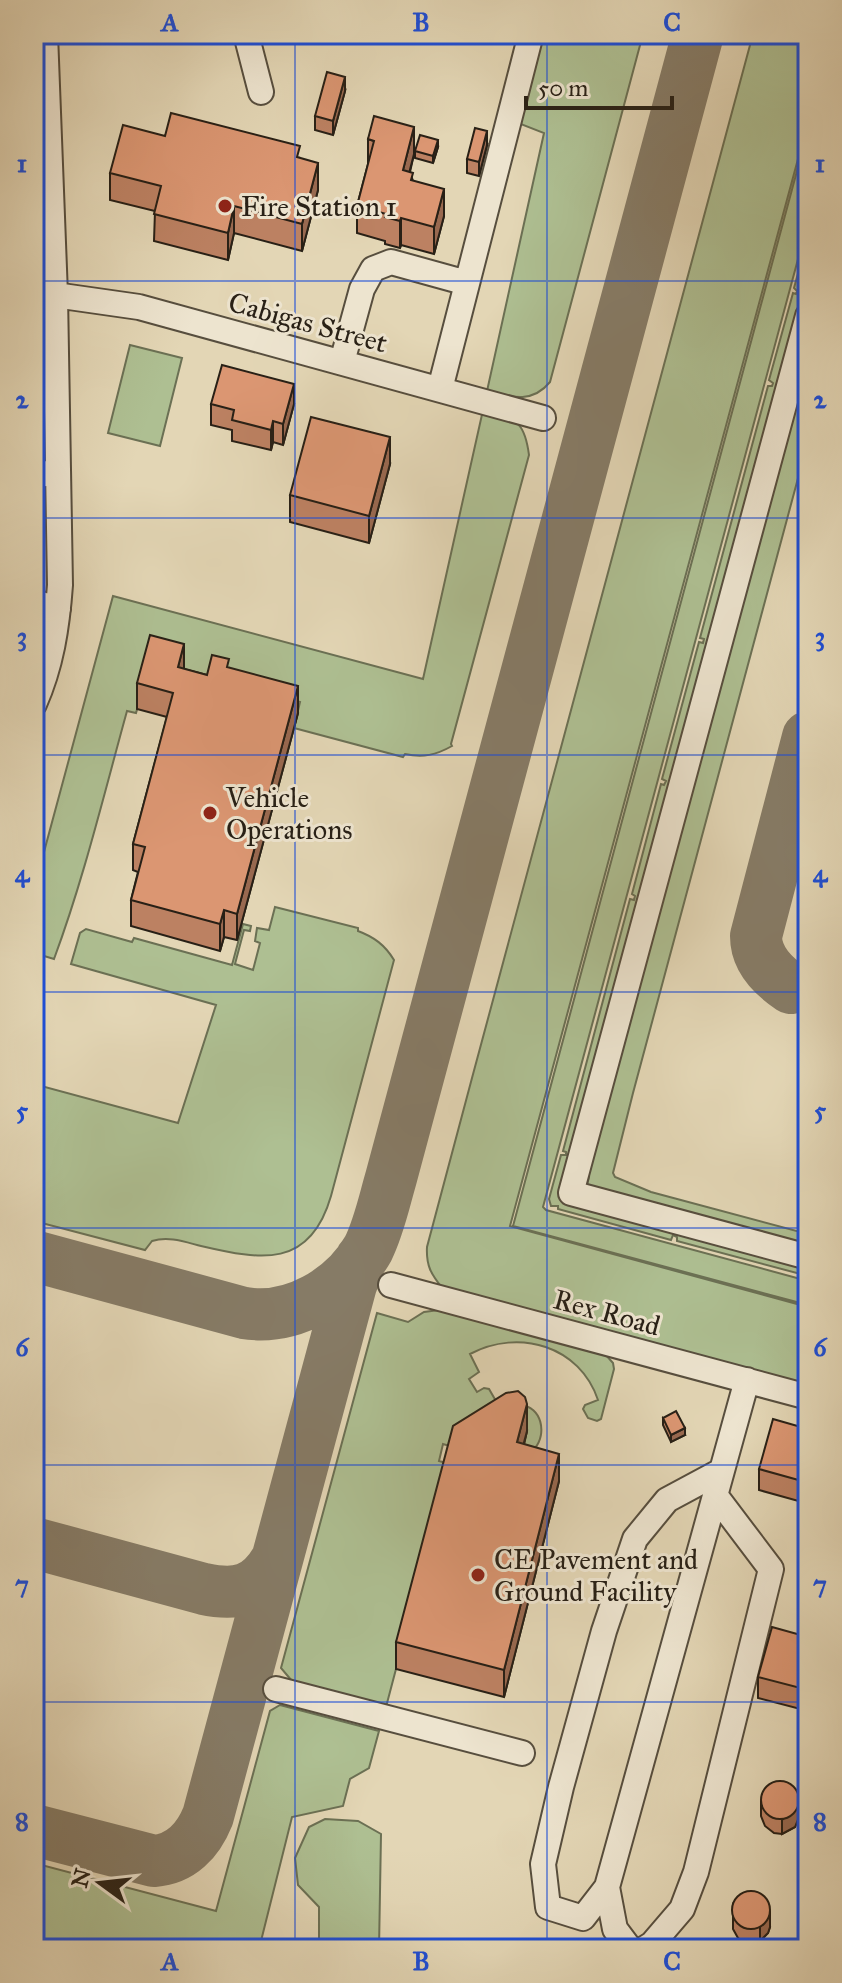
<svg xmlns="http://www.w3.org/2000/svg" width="842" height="1983" viewBox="0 0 842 1983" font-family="'IM FELL Great Primer',serif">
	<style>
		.green { fill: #aebf92; stroke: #6b7054; stroke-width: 2 }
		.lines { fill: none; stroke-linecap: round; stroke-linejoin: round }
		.taxiway { stroke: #867b66; stroke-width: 52 }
		.minor-casing { stroke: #574e3e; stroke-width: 28 }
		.minor { stroke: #ede4cf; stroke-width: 24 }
		.wall { fill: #bc8162; stroke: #282016; stroke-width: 2 }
		.shaded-wall { fill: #996950; stroke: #282016; stroke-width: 2 }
		.building { fill: #db9672; stroke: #282016; stroke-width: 2 }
		.grid { fill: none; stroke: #1d4ed8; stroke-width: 2; stroke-opacity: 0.55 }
		.poi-dot { fill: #8f2418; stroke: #ede4cf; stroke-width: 3 }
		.labels { text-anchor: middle; stroke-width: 6; stroke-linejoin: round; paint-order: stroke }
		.poi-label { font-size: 28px; fill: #282016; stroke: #ede4cf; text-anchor: start }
		.street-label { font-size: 28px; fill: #282016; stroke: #ede4cf }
		.neatline { fill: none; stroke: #1d4ed8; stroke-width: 3 }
		.grid-label { font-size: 26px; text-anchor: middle; font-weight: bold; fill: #1d4ed8 }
	</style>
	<rect width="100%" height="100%" fill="#e3d6b5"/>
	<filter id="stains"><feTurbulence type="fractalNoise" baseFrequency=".0025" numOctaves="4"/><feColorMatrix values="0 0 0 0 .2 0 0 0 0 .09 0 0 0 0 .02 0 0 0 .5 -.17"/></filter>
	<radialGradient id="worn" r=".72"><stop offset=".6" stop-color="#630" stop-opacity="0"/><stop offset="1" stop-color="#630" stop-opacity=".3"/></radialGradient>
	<path class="green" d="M541 34H643L550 382C532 404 511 397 487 391L544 133 518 123Z
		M753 34H808V122L510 1226 808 1307V1388L443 1289C431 1274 426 1266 427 1247L472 1078Z
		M808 130V222L543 1207 546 1210 808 1281V1305L513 1226Z
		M808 237V280L561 1198 808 1265V1276L677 1241V1237L673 1235 671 1240 558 1209V1206H551L549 1199 561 1155H566V1152L563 1151 630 899 634 900 635 896 632 894 661 784 664 785 666 781 662 779 699 642 703 643 704 639 700 638 768 386H772L773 383 769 380 793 293 796 294 797 291 794 288Z
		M808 332V441L633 1093 613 1173 615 1177 651 1192 808 1234V1251L595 1194 596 1187 587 1185 589 1177 582 1174Z
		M130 345 182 358 160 446 108 433Z
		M483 410C515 421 524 418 529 455L451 744 452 746C436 755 423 758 405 754L403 757 294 728 300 702 151 662 136 713 127 711C104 794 84 878 54 959L34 953V889L113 596 423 679Z
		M275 907 358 928V931C374 937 385 945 394 960L331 1196C310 1269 261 1260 201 1246 185 1242 169 1236 152 1241L145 1250 34 1221V1084L178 1123 216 1005 71 964 80 933 86 929 132 942 134 938 232 965 243 924 251 926 250 931 244 930 235 964 253 970 260 943 255 941 257 928 269 930Z
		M439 1310 605 1354 613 1363 614 1369 601 1419 597 1421 588 1418 583 1409 585 1405 598 1400C580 1346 519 1328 470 1354L479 1372 469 1379 477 1392 484 1388 489 1389 500 1408C506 1407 514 1404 520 1405 542 1406 547 1434 535 1448L524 1445 527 1431 460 1449 443 1444 439 1461 450 1464 386 1707 292 1681 281 1668 377 1313 408 1322 424 1312Z
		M280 1705 379 1731 369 1768 350 1779 343 1806 292 1817 259 1949H72L34 1938V1863L216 1911 270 1711Z
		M325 1819 358 1821 381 1834 379 1949H319V1907L298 1885 295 1858 309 1827Z"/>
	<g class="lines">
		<path class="taxiway" d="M791 988C773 976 756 959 756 936L808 737
			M34 1256 244 1313C292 1321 344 1291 368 1249 379 1227 384 1202 391 1178L698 34
			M34 1543 204 1589C237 1596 258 1591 276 1561
			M34 1830 154 1861C181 1859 198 1841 208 1816L351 1285 361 1259"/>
		<defs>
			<path id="minor" d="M246 34 261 92
				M55 295 139 307 543 418
				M808 316 571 1193 808 1257
				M342 362 362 289 373 269 391 262 467 283
				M440 389 531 34
				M34 477 58 470
				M34 602 58 609
				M34 704C51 666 57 627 60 585L55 295 45 34
				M391 1285 808 1397
				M721 1471 667 1500 635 1539 604 1631 561 1787 543 1864 548 1907 583 1918 607 1887 747 1380
				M276 1689 522 1753
				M607 1887 615 1929 630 1949
				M644 1949 652 1944 682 1909 696 1872 771 1569 715 1495"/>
		</defs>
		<use href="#minor" class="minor-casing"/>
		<use href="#minor" class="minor"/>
	</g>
	<path class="wall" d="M345 91 333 135 315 130V116Z
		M165 136 300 158 318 190 302 251 234 233 228 260 154 241 155 211 110 200V173Z
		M368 139 414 154 410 172 413 181 444 216 434 254 401 245 400 248 385 244V241L357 233V206L368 164Z
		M487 145 479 176 467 173V159Z
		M438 147 433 163 415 158V151Z
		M211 404H294L283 445 273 442 271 450 232 441V430L211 425Z
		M390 464 369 543 290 522V495Z
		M229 668 298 713 237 940 224 937 220 951 131 926V900L138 872 133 870V844L167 717 137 709V683L184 669 207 675Z
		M663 1418 685 1435 671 1442 663 1425Z
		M808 1429 802 1502 759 1490V1469Z
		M527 1431 524 1444 559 1481 504 1697 396 1669V1642Z
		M808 1637V1711L758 1698V1677Z
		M761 1802 799 1817 795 1827 782 1834 774 1833 765 1826 761 1816Z
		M733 1904 770 1927 768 1933 760 1941 746 1943 738 1938 733 1929Z"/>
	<path class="shaded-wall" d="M345 77V91L333 135V121Z
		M414 127V154L403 197V170Z
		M487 131V145L479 176V162Z
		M438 140V147L433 163V156Z
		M318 163V190L302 251V224Z
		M444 189V216L434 254V227Z
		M234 206V233L228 260V233Z
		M401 218V245L400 248V221Z
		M294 384V404L283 445V424Z
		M273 421V442L271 450V430Z
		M390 437V464L369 543V516Z
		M184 644V671L178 667Z
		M298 686V713L237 940V914Z
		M224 910V937L220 951V924Z
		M527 1404V1431L517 1469V1442Z
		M685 1428V1435L671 1442V1435Z
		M559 1454V1481L504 1697V1670Z
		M808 1460V1481L802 1502V1481Z
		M799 1803V1817L795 1827 782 1834V1820Z
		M770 1913V1927L768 1933 760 1941V1927Z"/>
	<path class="building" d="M327 72 345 77 333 121 315 116Z
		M171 113 300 146 297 157 318 163 302 224 234 206 228 233 154 214 161 186 110 173 123 125 165 136Z
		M374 116 414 127 403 170 413 173 411 180 444 189 434 227 401 218 400 221 385 217 386 214 357 206 374 141 368 139Z
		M475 128 487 131 479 162 467 159Z
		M420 135 438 140 433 156 415 151Z
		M222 365 294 384 283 424 273 421 271 430 232 420 234 410 211 404Z
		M311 417 390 437 369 516 290 495Z
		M150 635 184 644 178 667 207 675 212 655 229 659 227 667 298 686 237 914 224 910 220 924 131 900 145 847 133 844 173 693 137 683Z
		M518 1391 525 1397 527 1404 517 1442 559 1454 504 1670 396 1642 453 1426 506 1393Z
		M676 1411 685 1428 671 1435 663 1418Z
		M773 1419 808 1429V1460L802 1481 759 1469Z
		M772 1627 808 1637V1690L758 1677Z
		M761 1800a19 19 0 1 1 38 0a19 19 0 1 1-38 0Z
		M732 1910a19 19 0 1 1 38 0a19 19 0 1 1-38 0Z"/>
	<path class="grid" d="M295 34V1949M547 34V1949M34 281H808M34 518H808M34 755H808M34 992H808M34 1228H808M34 1465H808M34 1702H808"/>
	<g class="poi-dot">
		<circle cx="225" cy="206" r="8"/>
		<circle cx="210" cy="813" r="8"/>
		<circle cx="478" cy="1575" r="8"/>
	</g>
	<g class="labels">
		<g class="poi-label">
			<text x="241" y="216">Fire Station 1</text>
			<text x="226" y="807">Vehicle<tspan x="226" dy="32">Operations</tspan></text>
			<text x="494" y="1569">CE Pavement and<tspan x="494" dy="32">Ground Facility</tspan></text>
		</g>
		<g class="street-label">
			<text transform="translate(308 322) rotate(15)" y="10">Cabigas Street</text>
			<text transform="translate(607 1312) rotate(15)" y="10">Rex Road</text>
		</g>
	</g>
	<rect width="842" height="1983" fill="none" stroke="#e3d6b5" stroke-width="88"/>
	<g transform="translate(100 1883) rotate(285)" stroke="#ede4cf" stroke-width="6" paint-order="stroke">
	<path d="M0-6L14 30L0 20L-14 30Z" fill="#282016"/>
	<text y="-12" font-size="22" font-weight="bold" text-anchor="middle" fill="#282016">N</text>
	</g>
	<path d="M526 96v12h146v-12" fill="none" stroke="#282016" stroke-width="4"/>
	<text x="538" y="96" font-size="24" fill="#282016" stroke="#ede4cf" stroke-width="6" paint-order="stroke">50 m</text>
	<rect x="44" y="44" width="754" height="1895" class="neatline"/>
	<g class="grid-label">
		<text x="170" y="31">A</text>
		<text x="421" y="31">B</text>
		<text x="672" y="31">C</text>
		<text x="22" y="172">1</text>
		<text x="820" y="172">1</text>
		<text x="22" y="408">2</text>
		<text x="820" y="408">2</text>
		<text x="22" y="645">3</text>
		<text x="820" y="645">3</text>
		<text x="22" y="882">4</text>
		<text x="820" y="882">4</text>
		<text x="22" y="1119">5</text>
		<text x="820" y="1119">5</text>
		<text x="22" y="1356">6</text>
		<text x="820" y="1356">6</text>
		<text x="22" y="1593">7</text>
		<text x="820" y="1593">7</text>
		<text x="22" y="1830">8</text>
		<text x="820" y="1830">8</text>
		<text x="170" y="1970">A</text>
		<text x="421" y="1970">B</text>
		<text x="672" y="1970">C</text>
	</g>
	<rect width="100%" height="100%" filter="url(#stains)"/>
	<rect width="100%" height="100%" fill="url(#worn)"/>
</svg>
